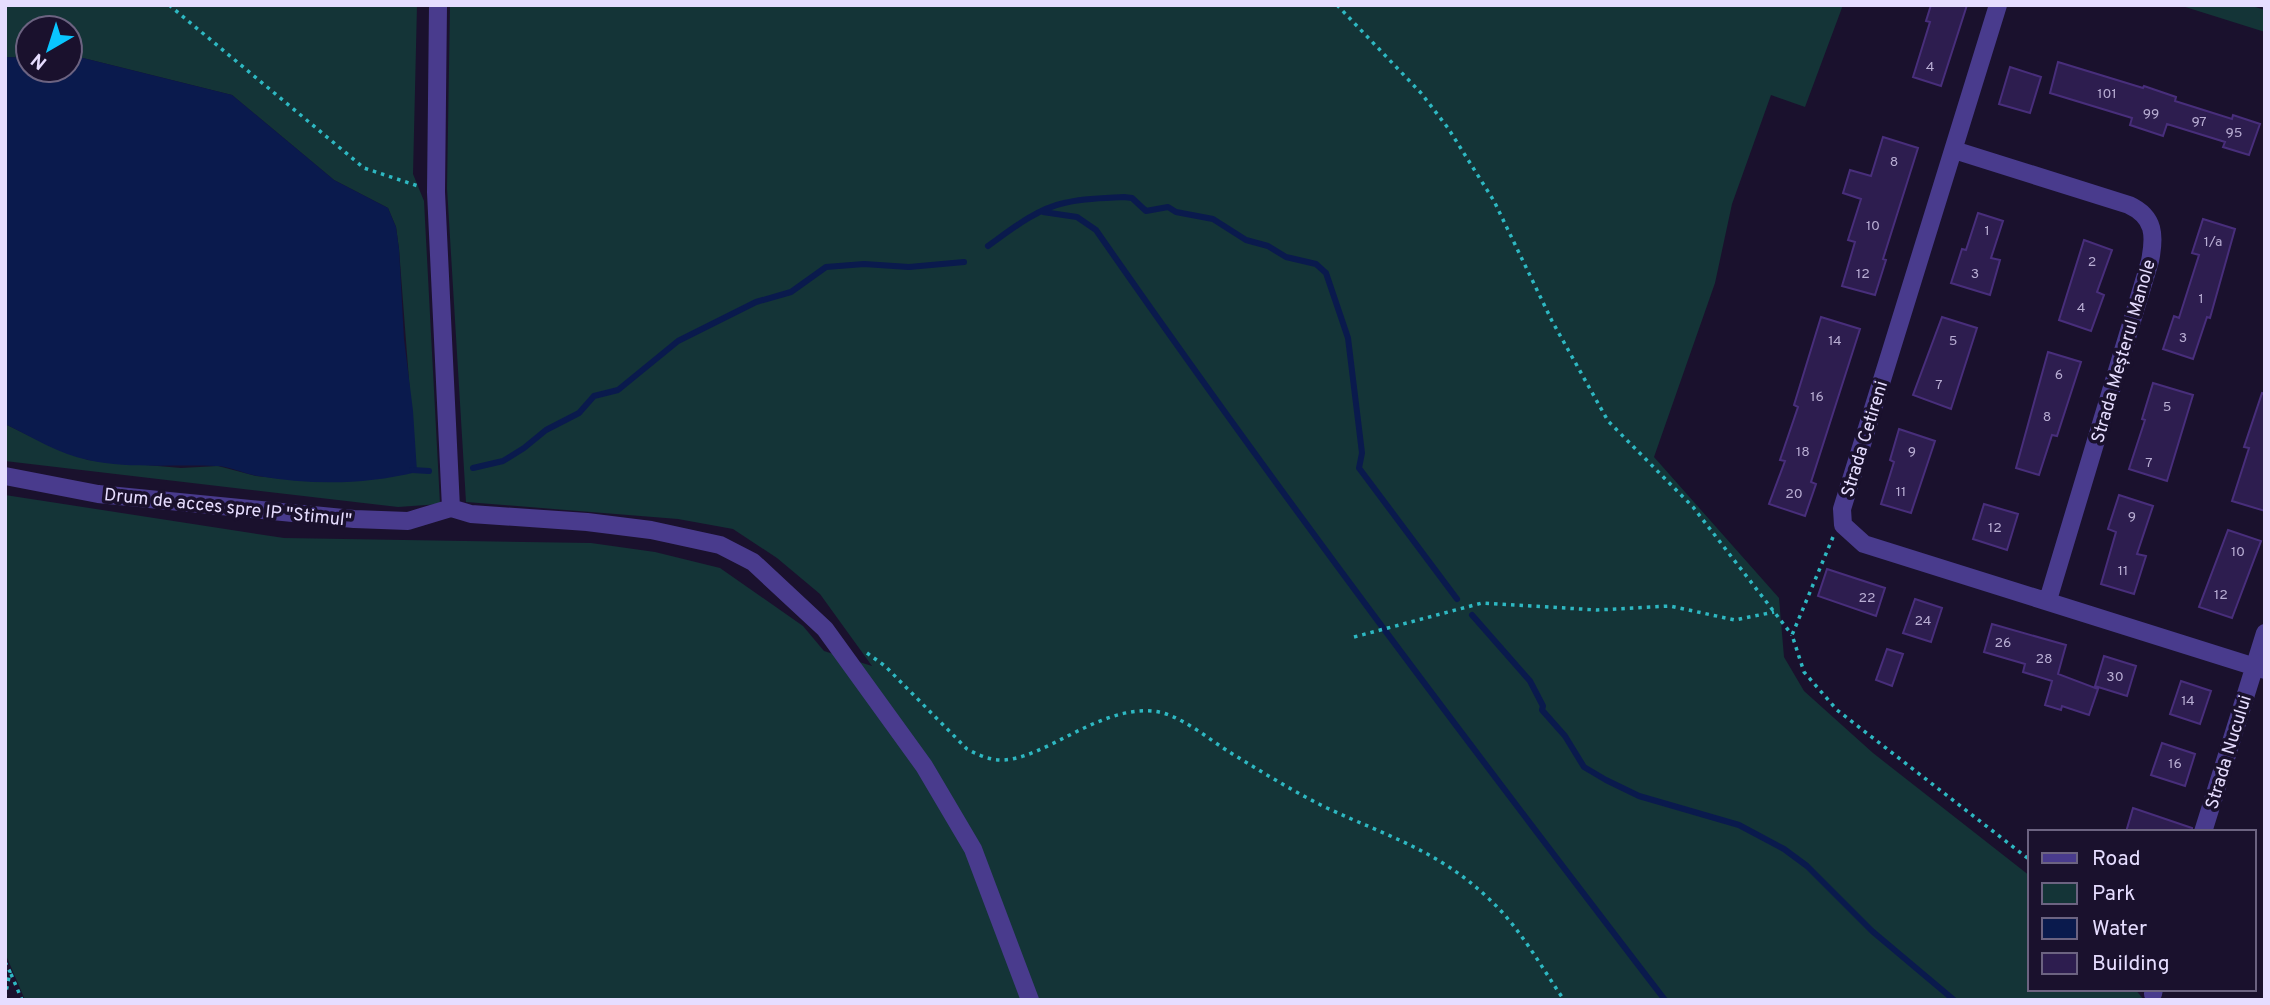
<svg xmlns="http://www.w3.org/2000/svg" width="2270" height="1005" viewBox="0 0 2270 1005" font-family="Overpass,sans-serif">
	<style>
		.green { fill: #143437 }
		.water { fill: #0a1a4d }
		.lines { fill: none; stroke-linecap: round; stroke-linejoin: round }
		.stream { stroke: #0a1a4d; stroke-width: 6 }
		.building { fill: #2d1d4f; stroke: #482e7b; stroke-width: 2 }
		.path { stroke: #2eb8c2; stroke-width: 3.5; stroke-dasharray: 3.5 5; stroke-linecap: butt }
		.minor { stroke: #493b8d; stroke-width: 18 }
		.labels { text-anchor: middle; stroke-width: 7; stroke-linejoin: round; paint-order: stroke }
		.number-label { font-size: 14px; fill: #b8add3 }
		.street-label { font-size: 18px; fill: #e6ddff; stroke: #1a112d }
	</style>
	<rect width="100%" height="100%" fill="#1a112d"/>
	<path class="green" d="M5 5H417L413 174 424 201 440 504 398 507 5 461V424L50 446 88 460 181 468 218 466 256 476 287 479 416 472 399 249 396 227 388 208 334 180 232 95 83 58H70V28H28V58L5 57Z
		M450 5H1843L1805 107 1771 95 1732 204 1715 283 1654 457 1779 598 1784 657 1804 691 1873 753 2030 876V989H2135L2144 1000H25L5 953V495L284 538 591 543 655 552 720 568 803 626 824 651 872 666 820 594 777 558 733 529 678 519 466 502 447 188Z
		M2179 5H2249L2265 10V32Z"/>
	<path class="water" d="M5 57 28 58V70H70V58H83L232 95 334 180 388 208 396 227 399 249 404 339 413 411 417 472C363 485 312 485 258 476 244 474 230 466 216 466 174 464 130 469 88 460 59 454 32 437 5 424Z"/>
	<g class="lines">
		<path class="stream" d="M1043 212 1077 217 1096 230C1278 492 1471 747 1665 1000
			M988 246C1009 231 1036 209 1064 203 1084 198 1104 198 1124 197L1132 198 1146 211 1168 207 1176 212 1213 219 1246 240 1268 246 1286 257 1316 264 1326 273 1348 338 1362 453 1359 468 1457 599
			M473 468 503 461 524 448 546 430 579 413 594 396 618 390 678 341 756 302 791 292 826 267 864 264 909 267 964 262
			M412 470 429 471
			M1472 615 1530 681 1543 706 1542 710 1565 736 1584 767 1606 780 1639 796 1739 825 1784 849 1807 866 1872 931 1954 1000"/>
	</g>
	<path class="building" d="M1931 5H1967L1941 86 1913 77 1930 22 1926 21Z
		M2058 62 2143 88 2144 86 2176 97 2175 101 2232 119 2233 115 2260 124 2249 155 2223 147 2225 142 2167 124 2163 136 2130 125 2132 118 2050 93Z
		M2010 67 2041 77 2030 113 1999 104Z
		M1883 137 1918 148 1883 259 1886 260 1875 295 1842 286 1855 242 1848 240 1861 199 1843 193 1850 170 1871 176Z
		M1978 213 2003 221 1991 258 2000 260 1990 295 1951 283 1962 249 1966 250Z
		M2203 219 2235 229 2210 318 2207 317 2193 359 2163 349 2174 316 2179 318 2199 255 2192 253Z
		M2084 240 2112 250 2097 292 2104 295 2091 331 2059 320Z
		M1821 317 1860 329 1811 482 1816 484 1805 516 1769 504 1785 461 1780 460 1798 407 1794 405Z
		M1942 317 1977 328 1951 409 1913 395Z
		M2048 352 2081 362 2057 436 2052 435 2039 475 2016 468Z
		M2153 383 2193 395 2167 481 2129 469 2145 420 2142 419Z
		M2262 393 2265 394V511L2232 501 2249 448 2244 447Z
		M1899 429 1935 441 1911 513 1881 504 1894 462 1890 460Z
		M2119 495 2153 506 2137 554 2146 556 2134 594 2101 584 2116 532 2108 529Z
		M1984 504 2018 514 2007 550 1973 539Z
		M2228 530 2261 541 2232 618 2199 607Z
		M1827 569 1885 588 1876 616 1818 596Z
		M1915 599 1942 608 1931 642 1903 633Z
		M1992 624 2066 645 2058 674 2098 689 2089 715 2062 706 2061 710 2045 705 2052 681 2023 672 2025 664 1984 652Z
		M1887 649 1903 654 1892 686 1876 680Z
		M2104 656 2136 666 2127 696 2095 686Z
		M2181 681 2211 691 2200 724 2170 714Z
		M2162 743 2195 754 2185 786 2151 775Z
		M2133 808 2192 828V832H2126Z"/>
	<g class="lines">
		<path class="path" d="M169 5 364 168 418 186
			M1337 5 1421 93 1448 128 1494 201 1552 321 1608 421 1693 507 1792 635
			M2262 5 2265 6
			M1833 537 1792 635 1804 672 1837 710 2030 860
			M1354 637 1482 603 1597 610 1670 606 1735 620 1774 612
			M867 653 885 666 967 749C978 755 989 760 1002 760 1045 759 1097 707 1152 711 1179 713 1208 739 1231 753 1262 772 1294 792 1327 808 1387 836 1439 851 1488 898 1519 926 1540 965 1564 1000
			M5 962 10 972 5 997
			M11 974 22 1000"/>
		<path class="minor" d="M438 5 436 192 451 508
			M1998 5 1842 509 1843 525 1864 544 2265 670
			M1954 150 2129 205C2155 217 2155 236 2150 261L2048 600
			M5 476 98 494 354 519 408 521 451 508
			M451 508 471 514 587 522 651 530 720 545 753 562 825 629 924 766 973 849 1030 1000
			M2203 832 2265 633
			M2153 994 2154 989"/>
	</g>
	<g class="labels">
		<g class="number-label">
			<text x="1930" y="71">4</text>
			<text x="2107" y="98">101</text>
			<text x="2151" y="118">99</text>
			<text x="2199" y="126">97</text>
			<text x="2234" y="137">95</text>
			<text x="1894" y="166">8</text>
			<text x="1873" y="230">10</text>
			<text x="1987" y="235">1</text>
			<text x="2213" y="246">1/a</text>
			<text x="2092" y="266">2</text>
			<text x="1863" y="278">12</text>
			<text x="1975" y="278">3</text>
			<text x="2201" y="303">1</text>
			<text x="2081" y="312">4</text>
			<text x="2183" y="342">3</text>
			<text x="1835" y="345">14</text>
			<text x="1953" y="345">5</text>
			<text x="2059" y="379">6</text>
			<text x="1939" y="389">7</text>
			<text x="1817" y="401">16</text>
			<text x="2167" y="411">5</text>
			<text x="2047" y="421">8</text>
			<text x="1803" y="456">18</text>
			<text x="1912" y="456">9</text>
			<text x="2149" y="467">7</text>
			<text x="1901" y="496">11</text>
			<text x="1794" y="498">20</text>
			<text x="2132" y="521">9</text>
			<text x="1995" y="532">12</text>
			<text x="2238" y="556">10</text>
			<text x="2123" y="575">11</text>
			<text x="2221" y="599">12</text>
			<text x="1867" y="602">22</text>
			<text x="1923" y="625">24</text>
			<text x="2003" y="647">26</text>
			<text x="2044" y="663">28</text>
			<text x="2115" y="681">30</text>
			<text x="2188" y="705">14</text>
			<text x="2175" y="768">16</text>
		</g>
		<g class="street-label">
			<text transform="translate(2123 351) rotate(-74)" y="6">Strada Meșterul Manole</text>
			<text transform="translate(1864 439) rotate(-73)" y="6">Strada Cetireni</text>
			<text transform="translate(228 507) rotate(6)" y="6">Drum de acces spre IP "Stimul"</text>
			<text transform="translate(2228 752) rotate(-73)" y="6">Strada Nucului</text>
		</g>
	</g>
	<rect width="2270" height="1005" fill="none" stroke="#e6ddff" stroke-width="14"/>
	<rect x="2028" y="830" width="228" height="161" fill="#1a112d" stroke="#6c6381" stroke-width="2"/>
	<rect x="2042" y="853" width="35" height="10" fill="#493b8d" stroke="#6c6381" stroke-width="2"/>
	<text x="2092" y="865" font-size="21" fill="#e6ddff">Road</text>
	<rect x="2042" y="883" width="35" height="21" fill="#143437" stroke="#6c6381" stroke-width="2"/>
	<text x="2092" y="900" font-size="21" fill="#e6ddff">Park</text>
	<rect x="2042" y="918" width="35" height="21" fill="#0a1a4d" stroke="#6c6381" stroke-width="2"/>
	<text x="2092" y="935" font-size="21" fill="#e6ddff">Water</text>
	<rect x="2042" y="953" width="35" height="21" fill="#2d1d4f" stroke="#6c6381" stroke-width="2"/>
	<text x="2092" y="970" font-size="21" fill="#e6ddff">Building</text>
	<g transform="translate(49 49) rotate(219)"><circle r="33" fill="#1a112d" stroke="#6c6381" stroke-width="2"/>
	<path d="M0-5L12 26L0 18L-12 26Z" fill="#09c6ff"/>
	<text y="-10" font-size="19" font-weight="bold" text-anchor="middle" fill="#e6ddff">N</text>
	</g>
</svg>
